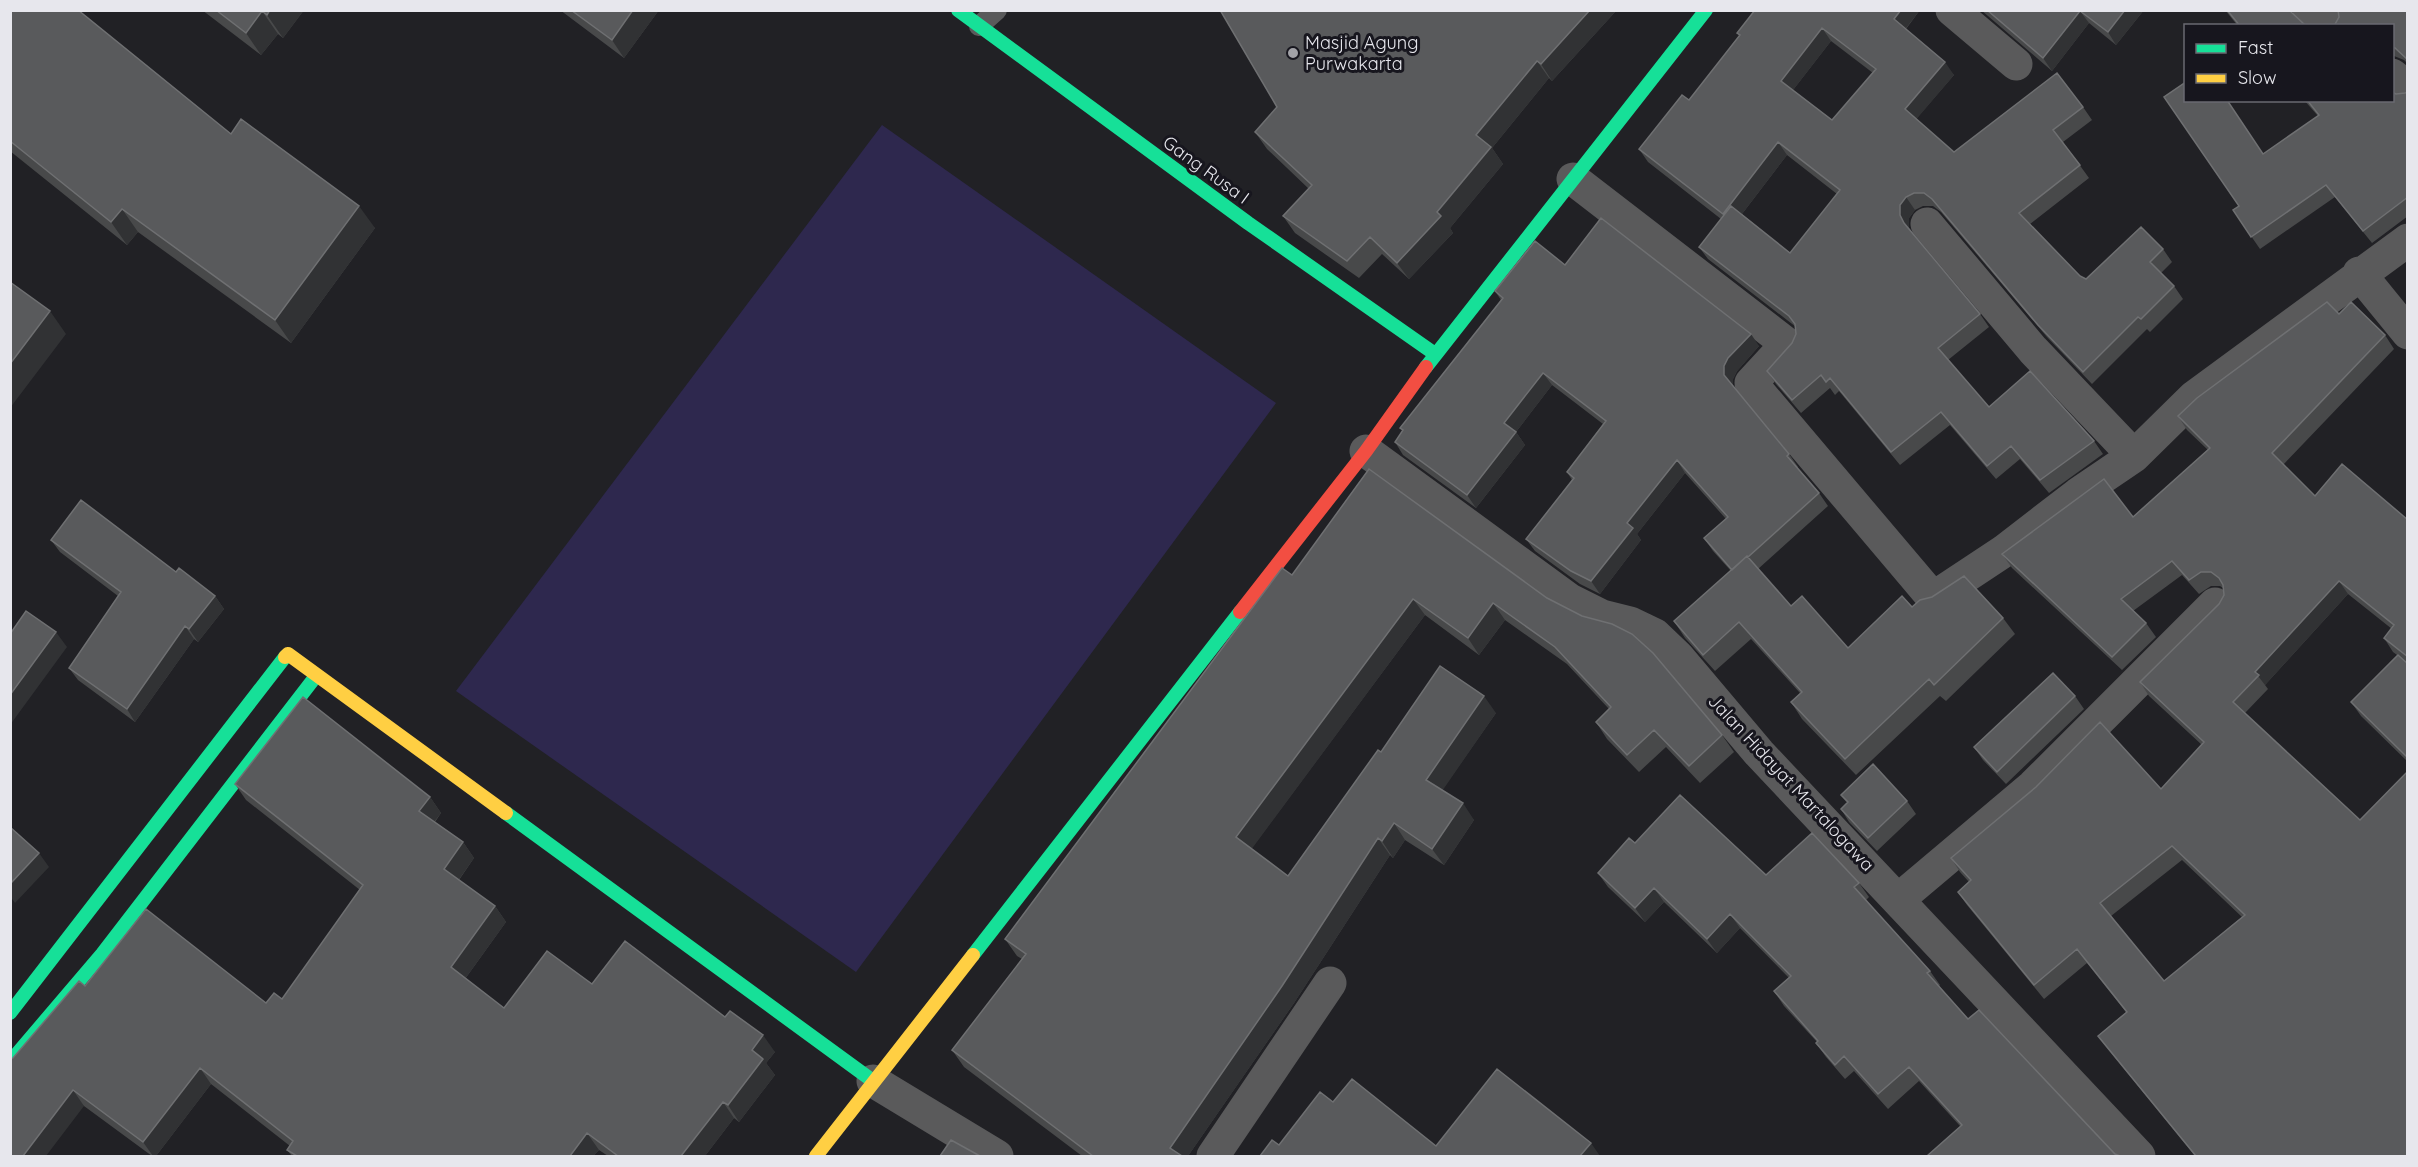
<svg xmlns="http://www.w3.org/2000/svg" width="2418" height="1167" viewBox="0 0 2418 1167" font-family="Quicksand,sans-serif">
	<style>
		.green { fill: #2e284e }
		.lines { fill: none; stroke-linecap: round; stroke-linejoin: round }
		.lane { stroke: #5a5a5b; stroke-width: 20 }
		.street { stroke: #5a5a5b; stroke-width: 33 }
		.fast { stroke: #16e098; stroke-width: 14 }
		.slow { stroke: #ffcf43; stroke-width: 14 }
		.jam { stroke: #f24e42; stroke-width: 14 }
		.wall { fill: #48494a; fill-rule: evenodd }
		.shaded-wall { fill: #313234 }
		.building { fill: #595a5c; stroke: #6f7072; stroke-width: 1.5; fill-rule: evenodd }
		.poi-dot { fill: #a2a2a7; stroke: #17161e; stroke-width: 2 }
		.labels { text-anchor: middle; stroke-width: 6; stroke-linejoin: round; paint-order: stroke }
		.poi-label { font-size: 18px; fill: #e7e7ed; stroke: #17161e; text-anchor: start }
		.street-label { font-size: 18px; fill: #e7e7ed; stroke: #17161e }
	</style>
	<rect width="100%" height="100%" fill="#212125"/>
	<path class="green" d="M882 125 1276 403 856 972 456 691Z"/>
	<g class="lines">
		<path class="lane" d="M979 26 997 10"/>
		<path class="street" d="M1952 10 2016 64
			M2309 10 2329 26
			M2392 75 2408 88
			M1573 179 1787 344 1751 383 1933 598 2004 551 2078 494 2134 456 2194 397 2408 240
			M1927 224 2033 350 2134 456
			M2359 273 2408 333
			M1366 451 1570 600 1602 616 1630 623 1655 635 1678 657 1759 753 2139 1156
			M1899 899 2033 786 2215 604
			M873 1081 997 1156
			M1213 1156 1330 983"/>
		<path class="fast" d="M958 10 1248 223 1435 354
			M1426 367 1706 10
			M506 813 873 1081
			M973 955 1240 612
			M10 1013 285 657
			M10 1062 102 954 316 676"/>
		<path class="slow" d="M285 657 288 654 506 813
			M816 1156 973 955"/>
		<path class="jam" d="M1240 612 1366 451 1426 367"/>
	</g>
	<path class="wall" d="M10 10 231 134 375 228 291 343 138 232 127 245 10 151Z
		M202 10H304L283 38 278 34 261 55Z
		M560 10H659L624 58Z
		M1220 10H1616V11L1552 81 1549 78 1492 148 1503 164 1450 228 1453 233 1409 279 1382 254 1359 278 1295 233 1283 216 1309 189 1267 149 1255 132 1277 107Z
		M1755 10H1920L1906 29 1954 75 1916 119 1954 152 2083 107 2092 120 2063 142 2089 178 2030 224 2080 276 2086 279 2163 249 2172 262 2161 273 2174 286 2183 299 2150 332 2147 329 2092 384 2047 337 1941 212 1933 206H1923L1915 210 1909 218V228L1910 231 1980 314 1989 327 1948 360 1989 407 2094 441 2103 454 2049 493 2020 459 1996 479 1950 425 1900 465 1839 391 1835 395 1830 388 1801 413 1776 384 1767 371 1792 343 1796 334V327L1708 259 1699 247 1721 219 1648 162 1639 149 1689 100 1739 36 1737 33ZM1831 41 1873 73 1832 120 1793 90ZM1787 155 1837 194 1790 253 1742 214Z
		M1981 10H2144L2116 45 2089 23 2052 71Z
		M2225 10H2291V12L2306 26H2238Z
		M2408 10V64L2404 60 2394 56 2392 57V26L2335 25 2339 17Z
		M2408 92V216L2372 243 2335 197 2260 249 2233 210 2239 206 2264 154 2318 116 2304 100H2392L2396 94 2405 93Z
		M1565 265 1759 346 1737 371 1733 379V386L1789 454 1798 467 1797 468 1819 493 1828 506 1758 569 1791 606 1848 648 1912 607 2003 618 2015 634 1946 701 1940 696 1856 775 1802 719 1791 702 1800 693 1751 639 1715 671 1685 638 1674 621 1731 571 1713 551 1704 538 1726 519 1685 473 1637 534 1641 540 1600 594 1580 584 1535 551 1526 539 1572 480 1567 472 1603 424 1552 385 1516 432 1525 445 1476 508 1403 455 1395 442 1403 432 1400 428 1501 300 1495 291Z
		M2339 314 2385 335 2394 349 2283 465 2315 496 2408 520V663L2401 658 2408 664V762L2361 716 2351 702 2397 655 2393 652 2384 638 2392 629 2348 594 2265 685 2268 689 2245 713 2408 1156H2195L2108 1049 2098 1036 2126 1012 2087 963 2044 999 1967 905 1958 892 1969 882 1960 872 1951 858 2161 789 2202 745 2149 696 2140 682 2219 604 2224 595 2223 588 2220 586H2211L2199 594 2182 575 2133 611 2146 623 2156 637 2122 670 2012 568 2002 554 2133 517 2208 450 2187 430 2178 416ZM2182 860 2242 917 2164 981 2111 916Z
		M1369 469 1722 735 1734 752 1700 783 1666 747 1639 772 1607 739 1596 722 1609 709 1567 664 1505 620 1479 655 1425 615 1251 849 1288 876 1381 752 1496 713 1442 790 1474 820 1444 865 1405 840 1393 858 1390 855 1294 1003 1188 1156H1082L964 1067 952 1050 1022 959 1017 956 1005 939 1292 575Z
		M51 540 176 572 215 596 224 609 198 642 194 639 135 722 78 680 69 668 118 596 60 552Z
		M2075 696 2084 709 2006 784 1983 760 1974 747Z
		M235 784 430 797 441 813 435 822 463 842 474 858 459 880 495 906 506 922 465 979 504 1008 592 984 725 1017 775 1052 766 1063 775 1075 739 1122 734 1118 705 1156H608L599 1150 593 1156H292L287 1150 290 1146 211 1084 156 1156H152L84 1106 13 1058 85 986 266 1003 282 999 360 890 246 800Z
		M1841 795 1907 801 1916 814 1877 851 1849 822 1841 809 1847 803Z
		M1635 843 1766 875 1859 883 1869 897 1866 900 1930 971 1940 985 1939 986 1968 1019 2115 1154 1960 1126 1919 1081 1888 1109 1854 1071 1845 1079 1826 1057 1816 1043 1817 1042 1784 1006 1774 991 1789 978 1740 928 1717 953 1664 902 1645 922 1608 887 1598 873Z"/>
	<path class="shaded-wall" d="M270 10H304L283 38 267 15Z
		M633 10H659L624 58 612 40Z
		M1590 10H1616V11L1552 81 1541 64Z
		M1901 10H1920L1903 32 1894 19Z
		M2125 10H2144L2116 45 2108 32Z
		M262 11 278 34 261 55 246 33Z
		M2080 11 2089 23 2052 71 2043 58Z
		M1822 28 1831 41 1790 94 1781 81Z
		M1537 61 1549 78 1492 148 1503 164 1450 228 1453 233 1409 279 1397 263 1476 135Z
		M1945 62 1954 75 1914 122 1905 109Z
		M1778 142 1787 155 1732 227 1723 214Z
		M1906 197 1915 210 1909 218V228L1913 236 1904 223 1900 215V205Z
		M359 206 375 228 291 343 275 320Z
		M122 209 138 232 127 245 111 222Z
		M50 311 66 334 10 408V364Z
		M1751 334 1759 346 1737 371 1733 379V388L1724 375V366L1728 358Z
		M1543 373 1552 385 1513 436 1504 423Z
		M1516 432 1525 445 1476 508 1467 495Z
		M1677 460 1685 473 1637 534 1641 540 1600 594 1591 581 1627 523Z
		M2339 581 2348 594 2265 685 2255 672Z
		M215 596 224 609 198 642 189 629Z
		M1413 599 1425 615 1248 854 1236 837Z
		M1493 603 1505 620 1479 655 1468 638Z
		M185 626 194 639 135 722 127 709Z
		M56 632 67 647 10 725V695Z
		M1484 696 1496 713 1438 797 1426 780Z
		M430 797 441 813 430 827 419 811Z
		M1463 803 1474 820 1444 865 1432 849Z
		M1394 823 1405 840 1393 858 1382 841Z
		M1378 838 1390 855 1294 1003 1188 1156H1176L1170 1148Z
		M463 842 474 858 455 885 444 869Z
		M39 853 49 867 15 903 10 896V884Z
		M1654 888 1664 902 1645 922 1635 908Z
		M495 906 506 922 462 983 451 967Z
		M1730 914 1740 928 1717 953 1707 939Z
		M763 1035 775 1052 766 1063 775 1075 739 1122 728 1105 752 1050Z
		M200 1068 211 1084 156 1156H153L143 1142Z
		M73 1090 84 1106 46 1156H23Z
		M723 1102 734 1118 705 1156H681Z
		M587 1133 599 1150 593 1156H570Z
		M1591 1143 1600 1156H1580Z"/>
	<path class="building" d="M10 10H78L231 134 241 119 359 206 275 320 122 209 111 222 10 141Z
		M216 10H270L267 15 262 11 246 33Z
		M571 10H633L612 40Z
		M1220 10H1590L1541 64 1537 61 1476 135 1491 147 1437 212 1441 216 1397 263 1370 237 1347 261 1283 216 1312 185 1255 132 1277 107Z
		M1755 10H1901L1894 19 1945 62 1905 109 1954 152 2057 73 2083 107 2053 130 2080 165 2019 213 2080 276 2086 279 2141 227 2163 249 2150 262 2174 286 2141 319 2138 317 2083 372 2038 325 1932 199 1924 193H1914L1906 197 1900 205V215L1904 223 1980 314 1938 348 1989 407 2030 371 2094 441 2040 480 2011 446 1987 466 1941 412 1891 452 1830 378 1826 382 1821 375 1792 400 1767 371 1792 343 1796 334 1795 324 1789 316 1699 247 1731 206 1790 253 1840 190 1778 142 1723 214 1639 149 1682 95 1689 100 1740 35 1737 33ZM1822 28 1876 69 1832 120 1781 81Z
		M1987 10H2125L2108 32 2080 11 2043 58Z
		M2227 10H2289L2306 26H2240Z
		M2338 10H2408V60L2395 48 2392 47V26H2334L2339 17Z
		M2186 82V100H2227L2263 154 2319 115 2307 100H2392V92L2396 94 2405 93 2408 92V197L2363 231 2326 185 2251 237 2233 210 2239 206 2164 97Z
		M1601 218 1751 334 1728 358 1724 366V375L1789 454 1787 456 1819 493 1748 557 1747 556 1732 570 1704 538 1728 517 1677 460 1627 523 1633 528 1591 581 1571 571 1526 539 1574 478 1567 472 1606 421 1543 373 1504 423 1516 432 1467 495 1395 442 1403 430 1400 428 1503 298 1495 291 1535 241 1565 265Z
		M10 282 50 311 10 364Z
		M2327 302 2339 314 2351 302 2385 335 2272 453 2315 496 2342 464 2408 520V657L2384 638 2394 625 2339 581 2255 672 2259 675 2233 702 2360 820 2408 771V1156H2196L2098 1036 2127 1012 2077 949 2034 985 1958 892 1971 880 1951 858 2036 787 2100 722 2161 789 2204 742 2140 682 2219 604 2224 595 2223 585 2219 578 2211 572H2201L2189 580 2172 561 2121 599 2146 623 2112 657 2002 554 2104 479 2133 517 2210 448 2178 416 2197 398ZM2172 846 2245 915 2164 981 2100 903Z
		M1369 469 1547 598 1582 616 1612 624 1632 634 1653 653 1722 735 1689 766 1654 730 1627 755 1596 722 1611 707 1555 647 1493 603 1468 638 1413 599 1236 837 1288 876 1378 750 1381 752 1440 666 1484 696 1426 780 1463 803 1432 849 1394 823 1382 841 1378 838 1282 986 1170 1148 1182 1156H1093L952 1050 1026 954 1005 939 1282 568 1292 575Z
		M81 500 176 572 179 568 215 596 189 629 185 626 127 709 69 668 121 592 51 540Z
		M1747 556 1791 606 1802 596 1848 648 1902 596 1912 607 1920 600 1932 597 1964 576 2003 618 1934 685 1929 679 1845 759 1791 702 1802 692 1739 622 1703 655 1674 621Z
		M26 611 56 632 10 695V634Z
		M2398 655 2408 664V758L2351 702Z
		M2053 673 2075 696 1997 772 1974 747Z
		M303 697 430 797 419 811 463 842 444 869 495 906 451 967 504 1008 547 951 592 984 625 941 725 1017 730 1011 763 1035 752 1050 763 1059 728 1105 723 1102 681 1156H618L587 1133 570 1156H297L287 1150 293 1141 200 1068 143 1142 73 1090 23 1156H10V1060L13 1058 79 981 85 986 146 909 266 1003 274 993 282 999 363 885 235 784Z
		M1873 764 1907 801 1868 838 1841 809 1848 802 1841 795Z
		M1680 795 1766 875 1812 833 1859 883 1854 887 1930 971 1927 973 1968 1019 1979 1010 2115 1154 2120 1156H1927L1962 1125 1909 1067 1878 1094 1844 1056 1835 1065 1816 1043 1818 1041 1774 991 1791 976 1730 914 1707 939 1654 888 1635 908 1598 873 1629 838 1635 843Z
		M10 827 39 853 10 884Z
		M1497 1069 1591 1143 1580 1156H1260L1272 1140 1279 1145 1320 1092 1333 1102 1352 1079 1436 1146Z
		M951 1140 980 1156H940Z"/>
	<circle class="poi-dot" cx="1293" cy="53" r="6"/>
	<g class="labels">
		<g class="poi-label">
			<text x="1305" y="49">Masjid Agung<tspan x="1305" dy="21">Purwakarta</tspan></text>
		</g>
		<g class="street-label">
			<text transform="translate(1206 170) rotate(36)" y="6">Gang Rusa I</text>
			<text transform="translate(1791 783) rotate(47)" y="6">Jalan Hidayat Martalogawa</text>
		</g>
	</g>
	<rect width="2418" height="1167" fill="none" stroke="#e7e7ed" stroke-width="24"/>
	<rect x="2184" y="24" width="210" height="78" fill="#17161e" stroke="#6a6a71" stroke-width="1.5"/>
	<rect x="2196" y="44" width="30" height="9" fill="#16e098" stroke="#6a6a71" stroke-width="1.5"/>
	<text x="2238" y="54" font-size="18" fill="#e7e7ed">Fast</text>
	<rect x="2196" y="74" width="30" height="9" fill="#ffcf43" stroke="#6a6a71" stroke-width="1.5"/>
	<text x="2238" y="84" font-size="18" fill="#e7e7ed">Slow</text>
</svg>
